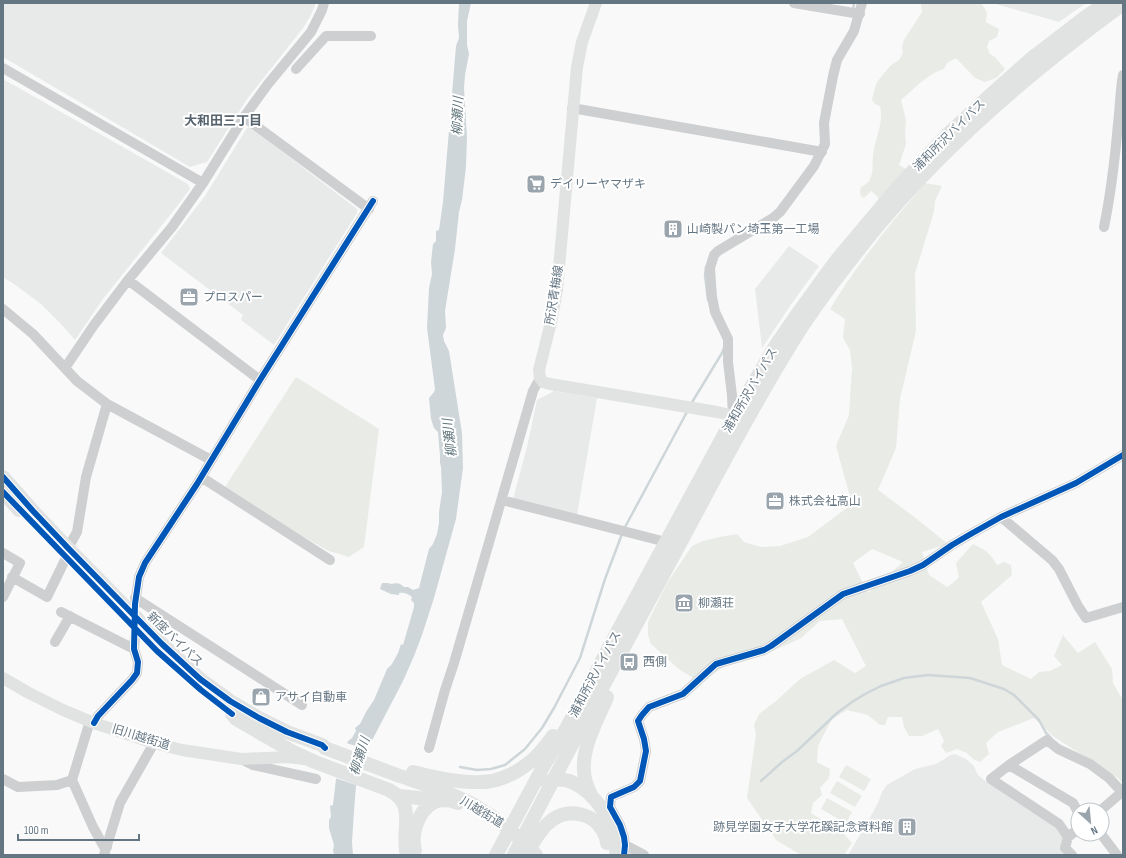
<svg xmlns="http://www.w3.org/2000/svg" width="1126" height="858" viewBox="0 0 1126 858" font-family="'Sofia Sans Condensed','Noto Sans JP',sans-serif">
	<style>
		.built { fill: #e8e9e9 }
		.green { fill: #e8ebe6; fill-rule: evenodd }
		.water { fill: #ced6d9 }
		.pier { fill: #f9f9f9 }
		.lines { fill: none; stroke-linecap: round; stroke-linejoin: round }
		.stream { stroke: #ced6d9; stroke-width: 2.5 }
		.minor { stroke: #cecfd0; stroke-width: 10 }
		.major { stroke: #e1e2e2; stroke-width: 12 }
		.highway { stroke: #e1e2e2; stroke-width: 14 }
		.cycleway-casing { stroke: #fff; stroke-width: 8 }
		.cycleway { stroke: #0057b8; stroke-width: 6 }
		.labels { text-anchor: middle; stroke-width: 4; stroke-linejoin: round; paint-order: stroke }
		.street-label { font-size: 12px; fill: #657683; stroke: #fff }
		.poi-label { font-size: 12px; fill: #657683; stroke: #fff; text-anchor: start }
		.water-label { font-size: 13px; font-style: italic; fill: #60757c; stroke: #fff }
		.neighbourhood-label { font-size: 13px; font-weight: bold; fill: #57646e; stroke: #fff }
	</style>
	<rect width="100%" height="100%" fill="#f9f9f9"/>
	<path class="built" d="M3 3H316L311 15 303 28 247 99 207 162 190 167 3 57Z
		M992 3H1086L1059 22Z
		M3 79 188 184 190 189 178 205 103 299 75 340 61 324 41 304 14 284 3 277Z
		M250 127 357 209V213L274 345 241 320 243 315 161 253 205 196 247 128Z
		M789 246 819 266 792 303 762 348 755 289Z
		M554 391 597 398 577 515 513 499 527 447 537 400Z
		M955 754 966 759 974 766 978 775 984 780 1057 825 1065 837 1068 855H848L868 821 878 803 882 792 887 785 915 769 936 764 951 755Z"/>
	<path class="green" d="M921 3H981L987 12 986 22 999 29 997 37 989 41 987 47 990 54 995 57 1005 69 996 78 985 82 975 78 956 58 947 63 944 69C928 73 914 89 901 100L906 120 905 134 906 144 899 165 906 169 880 202 877 196 871 191 864 198 861 196 860 192 861 187C865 185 868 183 870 179 874 171 872 163 873 155 875 138 884 124 880 106L875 104 872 100 874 91 877 82 890 66 899 60 903 53 902 47 904 40 922 12Z
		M925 183 942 186 935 201 934 211 930 225 915 273 916 331 900 399 896 448 878 490 913 516 948 544 922 552 929 575 947 587 953 583 959 577 956 563 973 544C986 550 990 553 997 565L1004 562 1011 565 1012 575 981 602 998 639 1002 665 1031 679 1039 672 1050 671 1062 665 1054 656 1063 635 1078 653 1095 642 1112 669 1113 683 1121 697H1123V784L1118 778 1054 737 1034 718 998 732 986 743 989 754 980 762 973 759 967 753 957 749 946 753 941 746 944 741 938 729 922 736H909L904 727 902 717H888L885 725H880L868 715 847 710 832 719 825 732 818 746 817 762 830 769 829 778 820 788 822 795 813 803 811 813 843 833 852 843 844 855H801L776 840 747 798 756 734 754 725 759 714 776 701 800 679 834 660 855 673 866 666 842 619 820 621 801 638 784 646 764 654 730 663 700 682 680 670 651 644 648 635V622L667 583 692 546 703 541 720 537 737 534 744 542 761 547 780 546 808 537 852 504 836 446 849 415 852 368 850 350 843 338 845 319 830 309C857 264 891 223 925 183ZM872 549 903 562 868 593 853 563Z
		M296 377 379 429 364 547 349 557 329 551 300 535 225 487Z
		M846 765 871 779 864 791 839 777Z
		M837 781 862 796 855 807 830 793Z
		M827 798 852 812 846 823 821 809Z"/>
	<path class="water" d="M459 3H471L467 21V45L469 54 465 75 464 88 467 137 466 167 462 200 459 212 455 249 445 311 446 328 443 335 444 341 449 351 462 433 463 468 456 519 434 598 422 635 414 656 403 681 368 748 360 770 356 786 354 811 352 842 353 855H334L333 850 334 845 329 828V820L331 817 330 806 333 805 336 779 348 741 352 738 356 731 355 728 360 724 366 712 374 700 387 669 392 664 398 653 401 644 403 645 414 607V603L411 600 412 597C408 594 405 592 399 593V595L391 594 380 589 382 583H388L391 584C396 583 399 582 404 587H408L413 590 419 588 429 549 433 544 437 534 439 523V512L442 492 441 467 440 463V456L438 432 434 428 431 419 429 398 434 392 435 389 427 328 429 288 432 274 431 262 433 244 436 241V231L439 230 443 202 456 46 459 38 458 25Z"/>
	<path class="pier" d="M346 743 369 750 362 771 359 786 335 778Z"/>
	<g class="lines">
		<path class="stream" d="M853 10 854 3
			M706 267 705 275 708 300
			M691 404 722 353 724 348
			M624 529 688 410
			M460 767 477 770 491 769 505 765 525 749 542 728 554 708 580 658 605 579 622 534
			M761 781 782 762 797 751 837 713 852 702 865 694 881 686 904 678 928 675 970 678 1004 689 1014 695 1039 720 1046 733 1051 738"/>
		<path class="minor" d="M794 3 860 14
			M3 68 203 183
			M296 69 326 36H371
			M572 108 822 152
			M244 117 369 209
			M1104 227C1111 193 1115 158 1118 124 1120 108 1120 91 1123 75
			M128 280 260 380
			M3 309 33 334 77 381 107 404 211 460
			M65 368 94 325 128 280 172 227 203 183 244 117 268 84 311 32 322 10 324 3
			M733 418 732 395 728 362V339L715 312 712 297 710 268 714 255 718 251 773 218 780 212 814 166 825 144 824 123 833 76 837 60 854 31 862 3
			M201 477 330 560
			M502 500 666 542
			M1001 517 1052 560 1059 569 1078 606 1086 618 1123 607
			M68 548 77 532 86 477 107 404
			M3 553 20 563 3 597
			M12 577 47 597 66 558
			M135 598 302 705
			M135 604 139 577 145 563 197 484 260 380 373 201
			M61 612 134 649
			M55 642 70 616
			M90 721 72 780 93 827 104 847H107
			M94 723 98 716 132 680 137 673 138 662 134 649 135 636
			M429 748 445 690 454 663 533 391 540 378
			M241 759 253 765 316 779
			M1009 765 1073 803 1078 812
			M3 779 18 787 57 785 72 780
			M1101 810 1122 792
			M1101 834 1117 855
			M1068 837 1059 824 991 779 1009 765 1047 740 1058 749 1090 764 1109 778 1123 793
			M625 845 644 855
			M104 855 120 803 154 743
			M624 855 625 845 624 837 620 825 610 807 611 797 634 787 640 781 646 751 644 739 638 721 642 715 649 707 683 694 716 664 764 650 771 646 843 594 910 571 923 565 952 545 969 535 1001 517 1076 483 1123 455
			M1072 855 1065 848 1068 837 1078 829"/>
		<path class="major" d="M596 3 582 42 577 67 557 290 551 322 539 370 540 378 543 382 550 384 717 412 726 414 741 423
			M3 678 27 692 63 710 94 723 154 743 182 750 241 759 288 757 304 759"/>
		<path class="highway" d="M3 477 33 511 68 548 162 644 200 679 230 701 259 718 287 732 322 745 325 748C349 757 373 766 397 775 423 784 450 792 474 805 498 819 518 835 536 855
			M3 492 19 510
			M232 714 236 719 295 753 315 762 389 790C418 805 400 830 407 855
			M413 772C436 778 468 785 492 781 506 778 519 771 530 762 539 755 546 745 553 736
			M547 782C577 769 606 808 614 833 616 841 617 847 616 855
			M398 796 441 800
			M592 797C588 789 584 780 584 771 582 746 598 719 607 697
			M415 850C410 832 421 802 442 800 447 800 453 801 458 803
			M496 855 543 767 567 727 614 638 733 418 776 345 796 316 835 262 897 188 947 135 996 90 1032 58 1084 18 1106 3
			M514 855C569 749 625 645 682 540 715 478 748 415 785 354 810 311 841 272 872 233 944 145 1031 71 1123 4
			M526 855C533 843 540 829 552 820 569 808 593 813 603 831 605 835 607 838 607 843"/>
		<defs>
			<path id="cycleway" d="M3 477 33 511 68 548 162 644 200 679 230 701 259 718 287 732 322 745 325 748
				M3 492 157 651 201 690 232 714
				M94 723 98 716 132 680 137 673 138 662 134 649 135 604 139 577 145 563 197 484 260 380 373 201
				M624 855 625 845 624 837 620 825 610 807 611 797 634 787 640 781 646 751 644 739 638 721 642 715 649 707 683 694 716 664 764 650 771 646 843 594 910 571 923 565 952 545 969 535 1001 517 1076 483 1123 455"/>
		</defs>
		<use href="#cycleway" class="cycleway-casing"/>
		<use href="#cycleway" class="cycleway"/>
	</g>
	<defs>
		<symbol id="supermarket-square" viewBox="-11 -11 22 22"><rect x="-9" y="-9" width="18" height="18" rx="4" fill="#99a4ac" stroke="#fff"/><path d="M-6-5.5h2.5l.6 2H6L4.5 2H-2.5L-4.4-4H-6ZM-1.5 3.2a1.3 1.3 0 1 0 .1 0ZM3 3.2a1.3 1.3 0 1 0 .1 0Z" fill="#fff"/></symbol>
		<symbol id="building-square" viewBox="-11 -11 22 22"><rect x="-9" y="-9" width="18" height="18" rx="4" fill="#99a4ac" stroke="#fff"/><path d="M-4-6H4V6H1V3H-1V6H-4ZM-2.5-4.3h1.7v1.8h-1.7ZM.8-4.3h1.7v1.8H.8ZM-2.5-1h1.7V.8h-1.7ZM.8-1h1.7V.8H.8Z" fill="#fff"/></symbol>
		<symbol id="office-square" viewBox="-11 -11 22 22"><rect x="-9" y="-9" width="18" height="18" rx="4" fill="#99a4ac" stroke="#fff"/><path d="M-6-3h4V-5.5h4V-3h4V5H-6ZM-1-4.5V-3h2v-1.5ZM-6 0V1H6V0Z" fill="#fff"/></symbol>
		<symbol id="museum-square" viewBox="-11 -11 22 22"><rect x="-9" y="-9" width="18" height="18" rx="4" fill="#99a4ac" stroke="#fff"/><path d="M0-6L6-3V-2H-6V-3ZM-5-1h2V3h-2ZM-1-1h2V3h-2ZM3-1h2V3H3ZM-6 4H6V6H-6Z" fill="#fff"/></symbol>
		<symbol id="bus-square" viewBox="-11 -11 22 22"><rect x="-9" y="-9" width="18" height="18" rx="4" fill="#99a4ac" stroke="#fff"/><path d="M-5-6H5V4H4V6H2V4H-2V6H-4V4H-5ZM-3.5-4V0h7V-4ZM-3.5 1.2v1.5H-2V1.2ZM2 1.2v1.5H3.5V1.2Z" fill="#fff"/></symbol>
		<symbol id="shop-square" viewBox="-11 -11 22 22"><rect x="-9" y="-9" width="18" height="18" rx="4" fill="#99a4ac" stroke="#fff"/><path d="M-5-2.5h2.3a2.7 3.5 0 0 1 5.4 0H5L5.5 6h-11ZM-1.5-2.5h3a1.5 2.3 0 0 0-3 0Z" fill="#fff"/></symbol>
	</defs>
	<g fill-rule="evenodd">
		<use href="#supermarket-square" x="525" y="173" width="22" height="22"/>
		<use href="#building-square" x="662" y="218" width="22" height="22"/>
		<use href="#office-square" x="178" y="286" width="22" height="22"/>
		<use href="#office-square" x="764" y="490" width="22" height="22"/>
		<use href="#museum-square" x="673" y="592" width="22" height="22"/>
		<use href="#bus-square" x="618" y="651" width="22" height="22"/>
		<use href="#shop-square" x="250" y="686" width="22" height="22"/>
		<use href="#building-square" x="896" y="816" width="22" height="22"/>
	</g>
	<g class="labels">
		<g class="street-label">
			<text transform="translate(949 135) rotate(-45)" y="4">浦和所沢バイパス</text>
			<text transform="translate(554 295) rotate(-81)" y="4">所沢青梅線</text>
			<text transform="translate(750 390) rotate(-60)" y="4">浦和所沢バイパス</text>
			<text transform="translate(175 639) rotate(44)" y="4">新座バイパス</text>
			<text transform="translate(595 674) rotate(-62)" y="4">浦和所沢バイパス</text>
			<text transform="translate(141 737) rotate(17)" y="4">旧川越街道</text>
			<text transform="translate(482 812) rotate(31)" y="4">川越街道</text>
		</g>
		<g class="poi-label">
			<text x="550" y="188">デイリーヤマザキ</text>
			<text x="687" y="233">山崎製パン埼玉第一工場</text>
			<text x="203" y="301">プロスパー</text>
			<text x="789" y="505">株式会社高山</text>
			<text x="698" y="607">柳瀬荘</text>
			<text x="643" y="666">西側</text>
			<text x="275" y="701">アサイ自動車</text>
			<text x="893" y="831" text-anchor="end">跡見学園女子大学花蹊記念資料館</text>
		</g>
		<g class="water-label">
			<text transform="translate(457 116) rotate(-88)" y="5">柳瀬川</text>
			<text transform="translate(449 438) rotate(-97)" y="5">柳瀬川</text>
			<text transform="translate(359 756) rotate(-72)" y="5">柳瀬川</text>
		</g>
		<g class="neighbourhood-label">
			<text x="223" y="125">大和田三丁目</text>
		</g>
	</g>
	<rect width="1126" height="858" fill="none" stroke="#657683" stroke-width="8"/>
	<g transform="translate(1090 822) rotate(153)"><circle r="19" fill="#ffffff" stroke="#c1c8cd"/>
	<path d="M0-3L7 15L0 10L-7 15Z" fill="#99a4ac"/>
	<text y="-6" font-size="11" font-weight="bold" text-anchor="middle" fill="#657683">N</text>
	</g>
	<path d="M18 834v6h121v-6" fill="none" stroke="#657683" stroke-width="2"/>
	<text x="24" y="834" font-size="12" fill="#657683" stroke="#ffffff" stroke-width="3" paint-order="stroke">100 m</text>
</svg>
